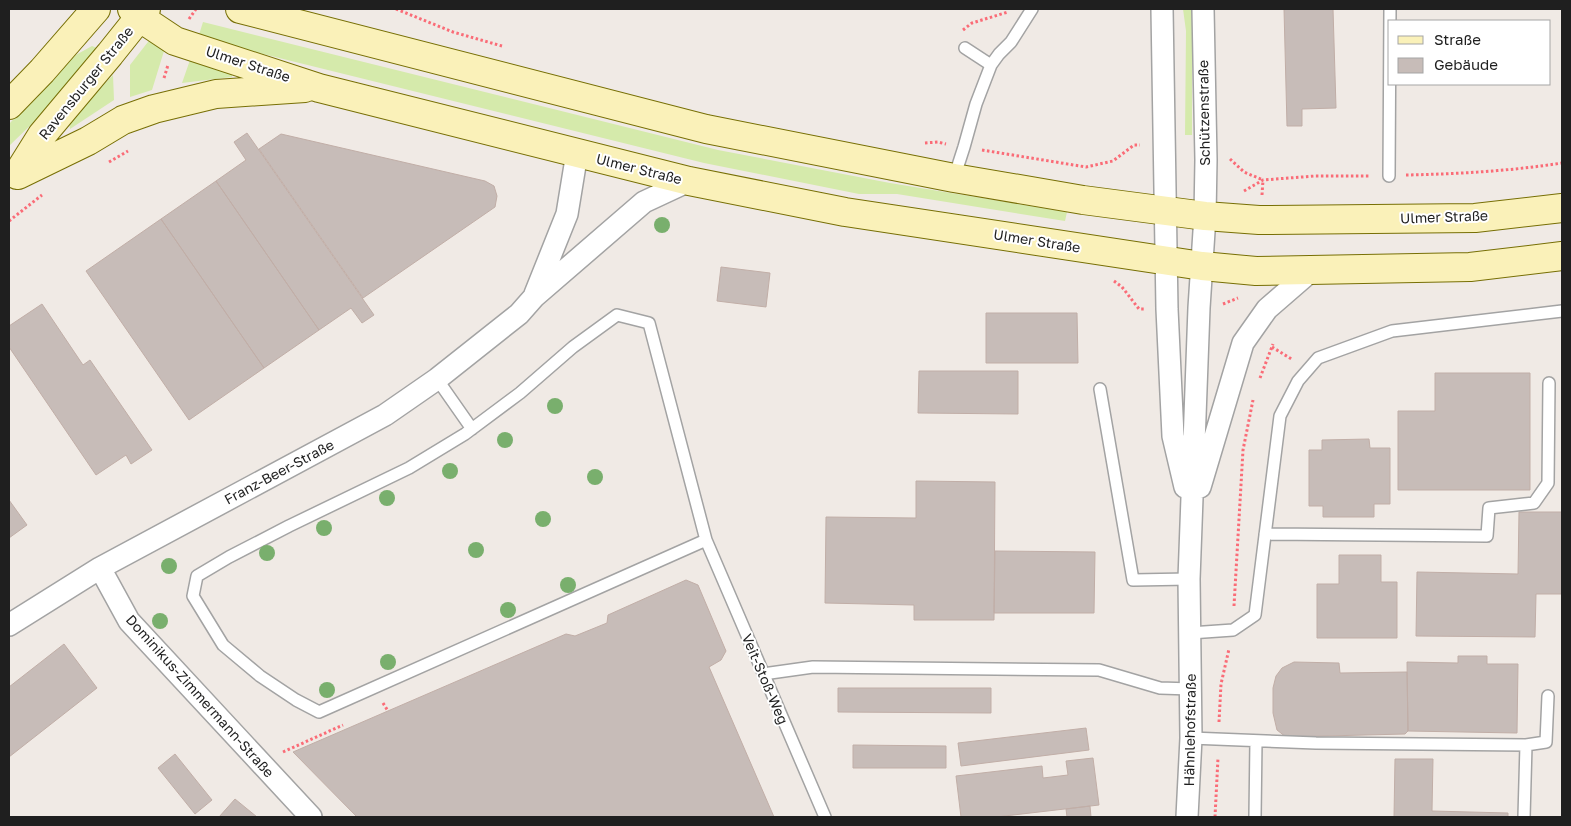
<svg xmlns="http://www.w3.org/2000/svg" width="1571" height="826" viewBox="0 0 1571 826" font-family="'Golos Text',sans-serif">
	<style>
		.grass { fill: #d5eaab }
		.building { fill: #c7bcb8; stroke: #c1aea7 }
		.lines { fill: none; stroke-linecap: round; stroke-linejoin: round }
		.lane-casing { stroke: #a3a3a3; stroke-width: 14 }
		.street-casing { stroke: #a3a3a3; stroke-width: 24 }
		.secondary-casing { stroke: #776f05; stroke-width: 30 }
		.path { stroke: #fa6c77; stroke-width: 3; stroke-dasharray: 2.5 2.5; stroke-linecap: butt }
		.lane { stroke: #fff; stroke-width: 11 }
		.street { stroke: #fff; stroke-width: 21 }
		.secondary { stroke: #faf1b9; stroke-width: 28 }
		.tree { fill: #79af6d }
		.labels { text-anchor: middle; stroke-width: 4; stroke-linejoin: round; paint-order: stroke }
		.street-label { font-size: 14px; fill: #1f1f1f; stroke: #fff }
	</style>
	<rect width="100%" height="100%" fill="#f0eae5"/>
	<path class="grass" d="M1183 9H1192V135H1185L1186 31Z
		M203 22 718 150 890 183 1067 212 1065 221 897 194H859L704 163 198 38Z
		M151 38 164 51 152 90 130 97V65Z
		M92 46 97 48 96 53 39 117 9 146V124L74 56Z
		M190 60 232 70V77L182 83Z
		M113 75 114 100 70 129 69 122Z"/>
	<path class="building" d="M1284 9H1333L1336 108 1302 109V126H1287Z
		M247 133 374 315 362 323 351 308 319 330 216 181 246 160 234 142Z
		M281 134 485 181 494 186 497 196 495 207 363 298 259 149Z
		M216 181 319 330 264 368 161 219Z
		M161 219 264 368 189 420 86 271Z
		M721 267 770 273 766 307 717 301Z
		M42 304 83 365 90 360 152 450 131 464 126 455 96 475 9 347V326Z
		M986 313H1077L1078 363H986Z
		M919 371H1018V414L918 413Z
		M1435 373H1530V490H1398V411H1435Z
		M1369 439 1370 448H1390V504H1374V517H1323V506H1309V450H1322V440Z
		M916 481 995 482 994 620H914V605L825 603 826 517 916 518Z
		M9 500 27 525 9 538Z
		M1519 512H1562V594H1536L1535 637 1416 636 1417 572 1518 574Z
		M995 551 1095 552 1094 613H994Z
		M1339 555H1381V582H1397V638H1317V584H1339Z
		M686 580 698 585 726 651 721 660 709 667 774 817H357L293 752 566 634 575 636 607 623 608 615Z
		M64 644 97 688 9 757V687Z
		M1458 656H1487V664H1518L1517 733 1408 731 1407 662 1458 663Z
		M1294 662 1339 663 1340 673 1407 672 1408 731 1405 734 1286 737 1277 730 1273 713V688L1276 676 1282 668Z
		M838 688H991V713L838 712Z
		M1086 728 1089 750 961 766 958 743Z
		M853 745 946 746V768H853Z
		M175 754 212 800 195 814 158 768Z
		M1093 758 1099 805 996 817H961L956 776 1042 766 1043 778 1068 775 1066 761Z
		M1395 759H1433L1432 811 1508 813V817H1394Z
		M235 799 257 817H219Z
		M1090 806 1091 817H1067L1066 809Z"/>
	<g class="lines">
		<defs>
			<path id="lane" d="M965 48 991 65
				M1389 176 1390 9
				M954 178 964 147 976 104 991 65 999 54 1011 42 1032 9
				M617 315 649 323 706 540 319 712 296 700 260 676 223 645 193 596 197 576 229 557 289 526 409 468 465 434 520 393 573 347Z
				M437 379 472 429
				M1100 389 1133 580 1189 579
				M1265 534 1487 536 1489 508 1534 503 1548 483 1549 383
				M706 540 825 817
				M1190 633 1233 630 1255 615 1280 416 1298 381 1318 358 1392 331 1562 311
				M763 674 813 667 1099 670 1160 688 1191 689
				M1191 738 1316 743 1526 745 1546 742 1548 696
				M1255 817 1256 741
				M1524 817 1526 745"/>
			<path id="street" d="M1162 9 1167 309 1173 436 1185 487
				M535 294 567 214 577 153
				M1200 487 1243 343 1267 309 1312 270
				M100 568 129 621 311 817
				M9 625 100 568 385 415 437 379 519 314 534 297 644 202 689 181
				M1187 817 1191 738 1189 579 1199 308 1205 216 1206 160 1203 9"/>
			<path id="secondary" d="M132 9 139 17 175 41 319 88 689 181 845 212 1202 266 1256 271 1470 267 1562 256
				M240 9 706 129 954 178 1083 200 1205 216 1259 220 1475 218 1562 208
				M9 105 42 71 96 9
				M17 175 42 135 110 54 146 9
				M18 175 88 141 123 120 154 109 216 94 305 88"/>
		</defs>
		<use href="#lane" class="lane-casing"/>
		<use href="#street" class="street-casing"/>
		<use href="#secondary" class="secondary-casing"/>
		<path class="path" d="M396 9 453 32 502 46
			M189 19 196 9
			M963 30 972 23 1008 12
			M164 78 168 65
			M925 143 938 142 946 144
			M982 150 1086 167 1113 161 1134 145H1140
			M1230 159 1244 172 1263 180
			M109 162 128 151
			M1406 175C1459 174 1510 171 1562 163
			M1244 191 1263 180 1315 176H1370
			M1262 195 1263 180
			M9 221 42 195
			M1114 281 1122 287 1139 309H1145
			M1223 304 1238 298
			M1272 347 1293 360
			M1260 378 1273 344
			M1234 606 1243 450 1253 400
			M383 703 388 711
			M1219 722 1221 684 1229 649
			M283 752 343 725
			M1215 817 1218 758"/>
		<use href="#lane" class="lane"/>
		<use href="#street" class="street"/>
		<use href="#secondary" class="secondary"/>
	</g>
	<g class="tree">
		<circle cx="662" cy="225" r="8"/>
		<circle cx="555" cy="406" r="8"/>
		<circle cx="505" cy="440" r="8"/>
		<circle cx="450" cy="471" r="8"/>
		<circle cx="595" cy="477" r="8"/>
		<circle cx="387" cy="498" r="8"/>
		<circle cx="543" cy="519" r="8"/>
		<circle cx="324" cy="528" r="8"/>
		<circle cx="476" cy="550" r="8"/>
		<circle cx="267" cy="553" r="8"/>
		<circle cx="169" cy="566" r="8"/>
		<circle cx="568" cy="585" r="8"/>
		<circle cx="508" cy="610" r="8"/>
		<circle cx="160" cy="621" r="8"/>
		<circle cx="388" cy="662" r="8"/>
		<circle cx="327" cy="690" r="8"/>
	</g>
	<g class="labels">
		<g class="street-label">
			<text transform="translate(248 64) rotate(18)" y="5">Ulmer Straße</text>
			<text transform="translate(86 83) rotate(-51)" y="5">Ravensburger Straße</text>
			<text transform="translate(1204 113) rotate(-91)" y="5">Schützenstraße</text>
			<text transform="translate(639 169) rotate(14)" y="5">Ulmer Straße</text>
			<text transform="translate(1444 217) rotate(-2)" y="5">Ulmer Straße</text>
			<text transform="translate(1037 241) rotate(9)" y="5">Ulmer Straße</text>
			<text transform="translate(279 472) rotate(-28)" y="5">Franz-Beer-Straße</text>
			<text transform="translate(765 679) rotate(67)" y="5">Veit-Stoß-Weg</text>
			<text transform="translate(200 696) rotate(48)" y="5">Dominikus-Zimmermann-Straße</text>
			<text transform="translate(1190 730) rotate(-89)" y="5">Hähnlehofstraße</text>
		</g>
	</g>
	<rect width="1571" height="826" fill="none" stroke="#1f1f1f" stroke-width="20"/>
	<rect x="1388" y="20" width="162" height="65" fill="#ffffff" stroke="#a5a5a5"/>
	<rect x="1398" y="36" width="25" height="8" fill="#faf1b9" stroke="#a5a5a5"/>
	<text x="1434" y="45" font-size="15" fill="#1f1f1f">Straße</text>
	<rect x="1398" y="58" width="25" height="15" fill="#c7bcb8" stroke="#a5a5a5"/>
	<text x="1434" y="70" font-size="15" fill="#1f1f1f">Gebäude</text>
</svg>
